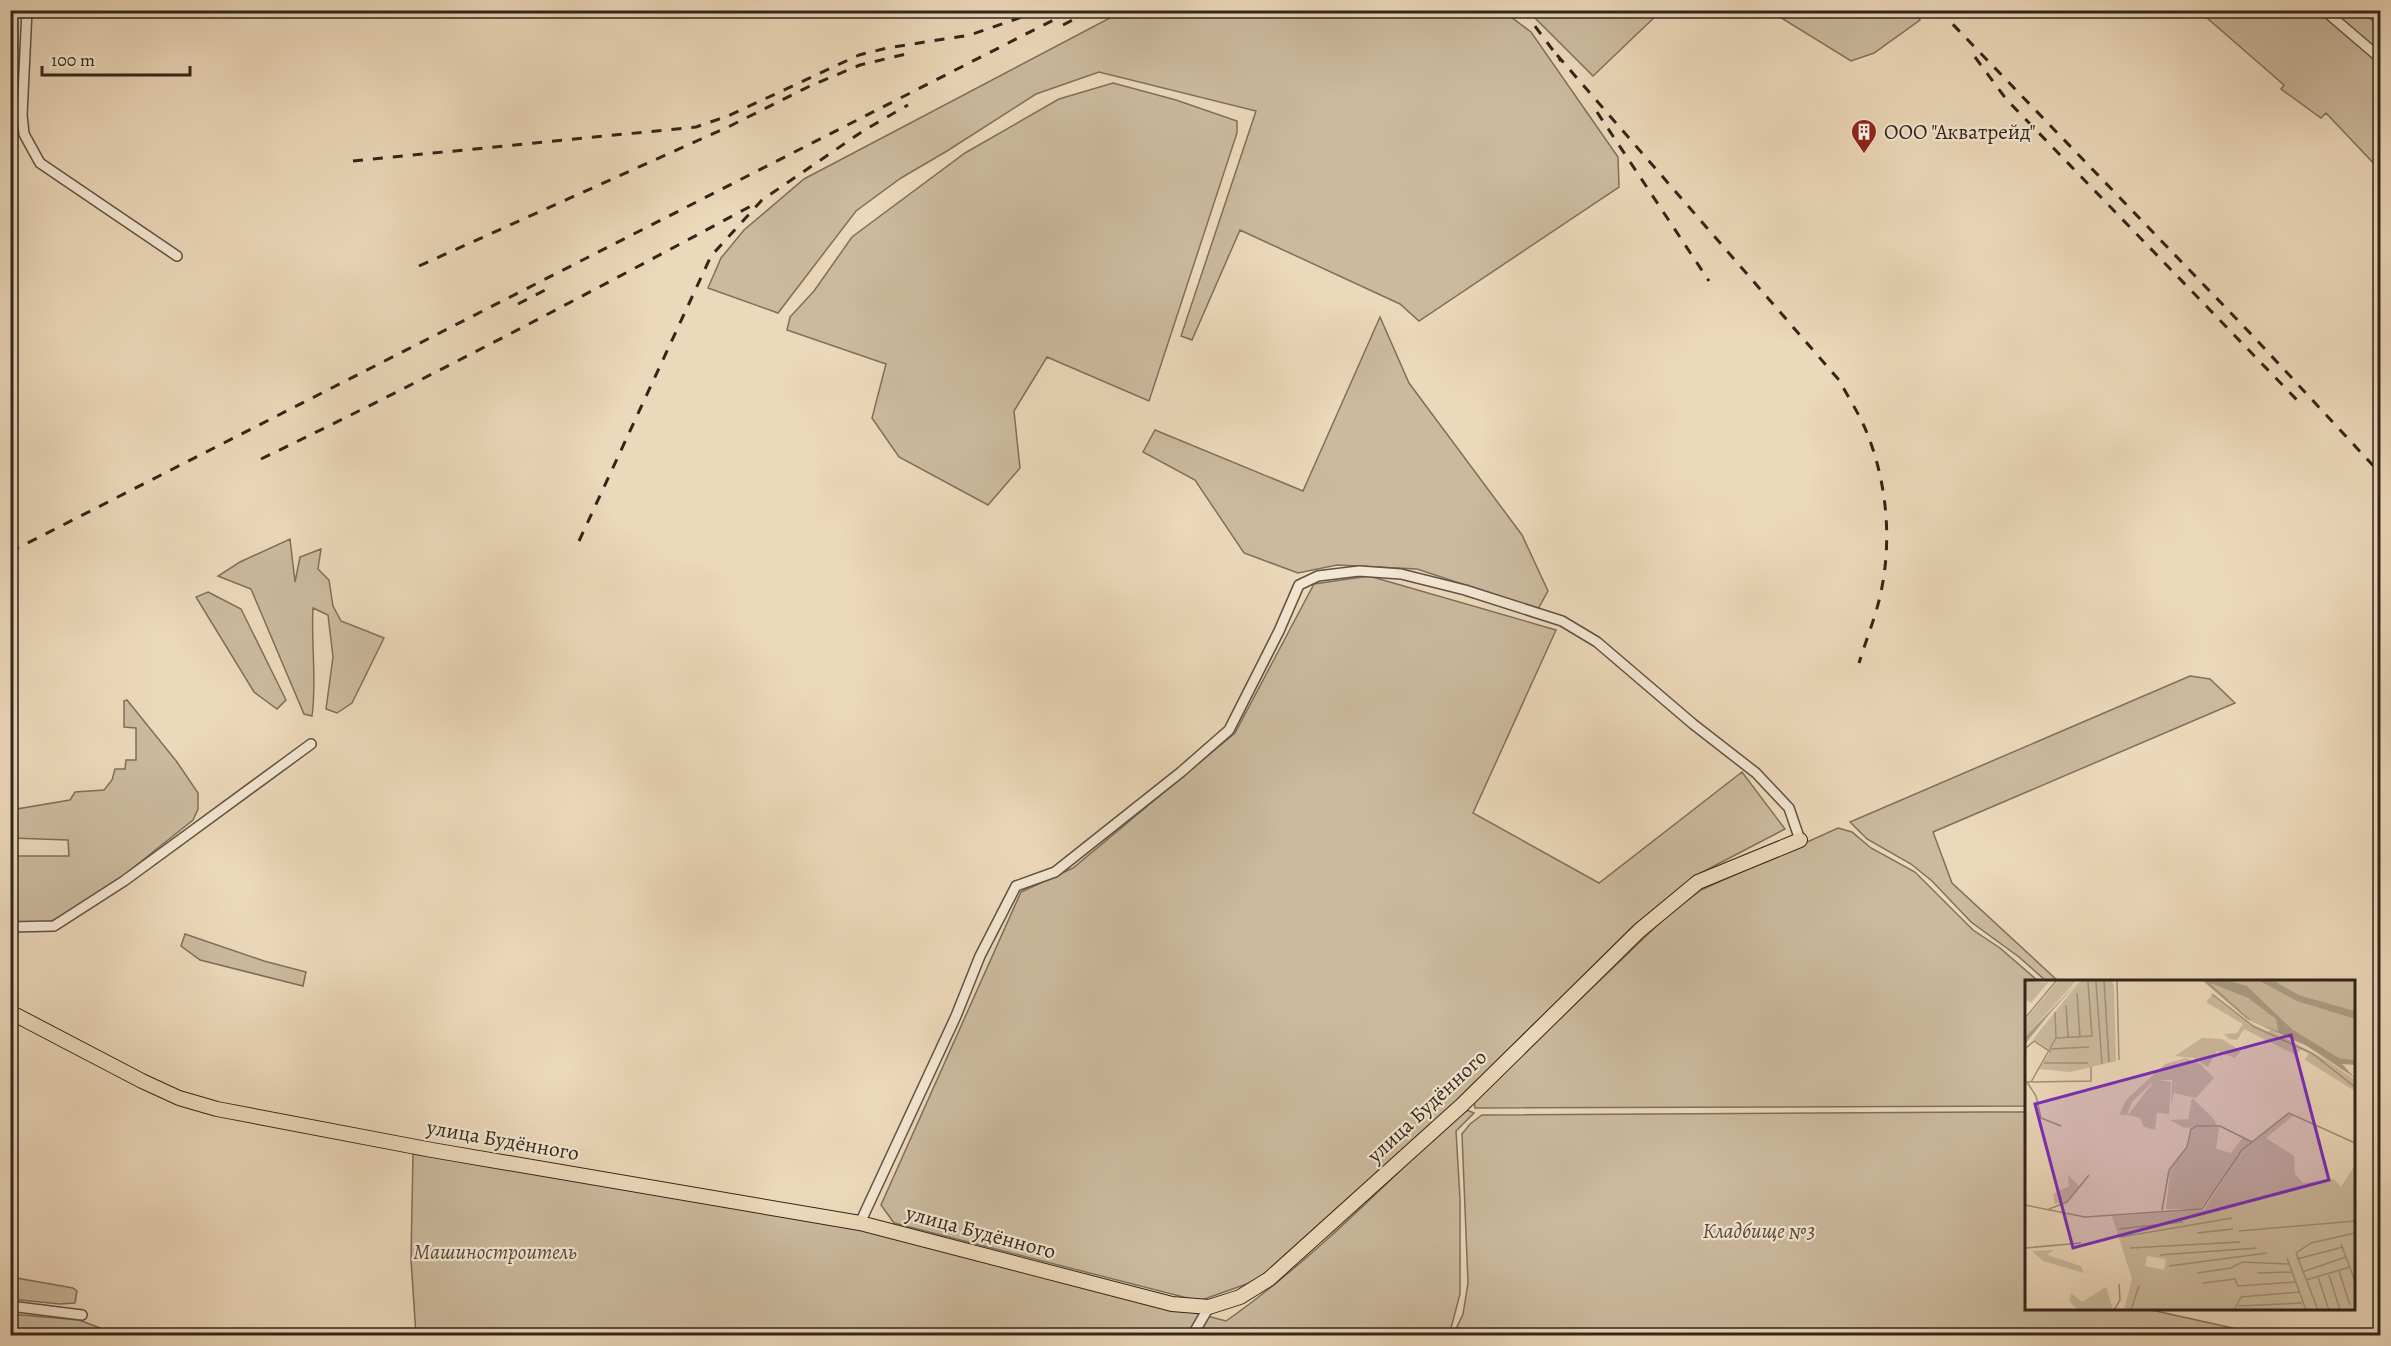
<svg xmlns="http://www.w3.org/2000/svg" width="2391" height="1346" viewBox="0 0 2391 1346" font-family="Alegreya,serif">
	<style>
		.green { fill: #ccba9f; stroke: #7e705c; stroke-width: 1.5 }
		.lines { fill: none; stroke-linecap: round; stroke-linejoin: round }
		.street-casing { stroke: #605242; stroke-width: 12 }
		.primary-casing { stroke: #31261a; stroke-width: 16 }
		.street { stroke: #f3e6d2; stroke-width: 9 }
		.primary { stroke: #ecd8ba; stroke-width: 14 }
		.rail { stroke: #31261a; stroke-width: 3; stroke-dasharray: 10 10; stroke-linecap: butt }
		.labels { text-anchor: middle; stroke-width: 4.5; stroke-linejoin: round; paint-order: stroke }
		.poi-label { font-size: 21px; fill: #31261a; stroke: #f3e6d2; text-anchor: start }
		.street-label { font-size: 21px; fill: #31261a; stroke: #f3e6d2 }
		.park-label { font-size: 21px; font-style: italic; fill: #584b3b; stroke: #f3e6d2 }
		.inset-road { fill: none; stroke: #a1917a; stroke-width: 1.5 }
		.view { fill: #7b2cbf; fill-opacity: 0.15; stroke: #7b2cbf; stroke-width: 3 }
		.inset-edge { fill: none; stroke: #31261a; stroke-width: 3 }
	</style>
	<rect width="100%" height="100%" fill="#ecd8ba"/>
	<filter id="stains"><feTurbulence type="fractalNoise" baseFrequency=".00333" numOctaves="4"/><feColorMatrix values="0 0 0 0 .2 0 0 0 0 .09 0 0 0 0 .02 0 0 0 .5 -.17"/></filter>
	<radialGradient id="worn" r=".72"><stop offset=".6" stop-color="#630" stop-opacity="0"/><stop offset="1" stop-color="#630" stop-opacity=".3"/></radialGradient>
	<path class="green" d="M1123 11H1503L1531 32 1618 157 1619 187 1419 321 1400 304 1240 230 1192 340 1181 336 1256 111 1099 72 1036 94 947 151 901 178 856 211 778 313 708 288 721 258 744 230 804 179Z
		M1528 11H1661L1593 76Z
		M1770 11H1915L1920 20 1874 53 1851 61Z
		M2199 11H2361L2380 27V170L2326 113 2321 118 2281 89 2284 85Z
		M1113 83 1176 100 1237 121V133L1149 401 1047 357 1014 411 1020 468 988 505 899 457 872 418 886 364 787 330 790 317 814 291 852 237 965 153 1059 99Z
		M1380 317 1409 383 1522 535 1548 591 1538 609 1417 569 1337 565 1298 573 1244 553 1195 480 1143 452 1155 430 1303 491Z
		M290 539 295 582 300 557 321 549 318 569 329 580 333 606 341 621 384 638 352 703 337 713 326 709 333 657 328 615 313 608C311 644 317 681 312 716L304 714 251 589 218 576 240 562Z
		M1369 576 1556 630 1473 813 1599 883 1742 772 1785 829 1695 876 1633 926 1447 1110 1258 1280 1199 1301 894 1223 881 1205 1021 892 1073 868 1235 733 1314 584Z
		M208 592 241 609 286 700 277 709 254 692 196 597Z
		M2190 676 2210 679 2235 703 1933 832 1952 883 2058 981H2046L2019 957 1971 922 1932 881 1911 864 1867 839 1850 822Z
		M127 700 177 762 198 793V809L193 820 119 879 76 908 52 921 35 923 11 921V856H69L68 840 11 838V810L70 800 75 792 104 790 112 780 115 769H125L126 760H136V728L124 727V701Z
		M1838 828 1852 832 1871 848 1915 872 1973 930 2000 948 2038 981 2026 982V1106L1475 1108 1474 1101 1668 915 1701 890Z
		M185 934 264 961 306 972 303 986 200 960 181 946Z
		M1464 1109 1474 1113 1456 1131 1460 1199V1294L1449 1336 1303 1335 1253 1328 1279 1335H416L411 1260 413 1154 856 1224 1226 1321C1313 1260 1387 1182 1464 1109Z
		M1984 1112H2026V1308L2147 1309 2264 1335H1453L1463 1314 1468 1283 1462 1134 1470 1124 1482 1115Z
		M11 1277 73 1288 77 1291 75 1303 60 1304 11 1299Z
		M10 1314 79 1320 119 1335H11Z"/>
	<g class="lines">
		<defs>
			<path id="street" d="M27 10 22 115 24 134 40 163 177 256
				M2324 10 2380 58
				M10 927 54 926 124 881 311 744
				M860 1223 956 1016 980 956 1016 886 1055 872 1181 772 1229 730 1279 631 1299 585 1318 576 1359 571 1401 574 1465 590 1562 621 1597 642 1693 724 1756 773 1789 808 1800 840
				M10 1306 82 1315
				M1192 1336 1209 1307"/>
			<path id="primary" d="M10 1012 142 1081 179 1098 217 1109 432 1150 860 1223 1172 1304 1209 1307 1240 1297 1269 1279 1462 1105 1640 930 1698 882 1800 840"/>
		</defs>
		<use href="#street" class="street-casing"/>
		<use href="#primary" class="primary-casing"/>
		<use href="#street" class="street"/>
		<use href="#primary" class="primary"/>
		<path class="rail" d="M1523 10 1561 61
			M1939 10 2252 335 2380 473
			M1063 25 1092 10
			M1557 55 1839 380C1848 397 1860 415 1867 433 1887 483 1892 540 1881 592 1876 616 1866 640 1859 663
			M1975 57 2006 99 2297 400
			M1597 112 1709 281
			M353 161 696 127 728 116 859 55 887 48 970 35 1042 10
			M419 266 730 126 810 86 860 65 910 53
			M518 304 547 289
			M261 459C427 379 589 293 751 206
			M579 541 711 256 762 200 863 131 908 105
			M10 552 1073 10"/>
	</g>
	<defs>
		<symbol id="building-pin" viewBox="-11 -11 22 30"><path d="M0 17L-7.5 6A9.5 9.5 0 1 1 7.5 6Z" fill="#8f2418" stroke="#f3e6d2"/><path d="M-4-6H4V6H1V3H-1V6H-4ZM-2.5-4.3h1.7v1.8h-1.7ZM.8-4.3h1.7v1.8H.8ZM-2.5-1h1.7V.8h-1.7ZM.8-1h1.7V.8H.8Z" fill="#fff"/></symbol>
	</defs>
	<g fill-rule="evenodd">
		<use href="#building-pin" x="1849" y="117" width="30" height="40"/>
	</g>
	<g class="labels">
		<g class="poi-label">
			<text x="1884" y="139">ООО "Акватрейд"</text>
		</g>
		<g class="street-label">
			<text transform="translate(1427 1106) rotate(-43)" y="7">улица Будённого</text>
			<text transform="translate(503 1140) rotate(10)" y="7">улица Будённого</text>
			<text transform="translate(981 1232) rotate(15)" y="7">улица Будённого</text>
		</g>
		<g class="park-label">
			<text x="1759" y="1238">Кладбище №3</text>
			<text x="495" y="1259">Машиностроитель</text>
		</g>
	</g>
	<g transform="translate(2025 980)">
		<rect width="330" height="330" fill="#ecd8ba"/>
		<path d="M0 0 20 3 25 0 6 23 0 19ZM34 0H52L0 57V40ZM56 0H86L89 6 91 81 45 92 14 89 26 70 8 59ZM202 0H233L271 21 330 39V80L314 78 270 52 222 6ZM248 0H330V31L274 15ZM185 3 223 18 252 39 253 51 228 42ZM187 15 224 44 242 52 246 50 303 81 330 100V111L280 80 284 73 276 69 271 75 219 49 212 60 204 59 199 54 212 53 218 44 181 22ZM177 58 197 59 216 71 210 78 192 71 183 87 168 78 150 76ZM161 78 175 84 189 98 171 118 149 113 146 126 147 100H134L146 102 144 134 132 133 130 150 119 147 115 138 103 135 130 100 107 122 102 135H94L101 120 140 84ZM167 118 188 138 192 145 159 148 145 140 163 139ZM264 134 269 135 241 158 269 176 270 194 278 203 309 199 316 207 330 185V330H99L107 299 87 236 179 230 217 171ZM122 276 141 279 139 290 120 286ZM173 147H194L191 169 206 173 218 157 225 162 175 229H141L145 190 163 167 167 149ZM43 195 54 206 42 221 30 224 28 214 44 206ZM29 270 22 275 56 286 59 293 18 281 7 271ZM81 307 88 330H53L44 321 46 313 57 322Z" fill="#ccba9f" fill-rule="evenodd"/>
		<path d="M55 0 26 32 0 64V57ZM177 0H202L222 6 268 50 314 78 330 80V85L317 84 330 98 282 66 222 39ZM185 3 223 18 251 39 253 51 228 42ZM233 0H248L274 15 330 31V39L271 21Z" fill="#ac9b84" fill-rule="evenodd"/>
		<path class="inset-road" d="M79 0 84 82M92 0 94 80M71 2 77 84M52 13 55 57M187 14 228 46 288 74 330 107M41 25 43 57M30 32 31 58M0 38 32 0M31 58 67 56 63 2M0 69 9 61 26 72M26 69 64 67M19 83H63M0 102 66 101V87M2 102 11 116 16 138 36 146M6 102 31 58M0 225 60 237 177 229 217 170 227 162M24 229 42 222 64 195M137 230 144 190 162 167 166 149 172 146H195L227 162 264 133 330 163M94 249 158 242M214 251 330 241M172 253 208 249M96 257 207 238M316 264 330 301M0 268 56 263M105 268 215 262M135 275 232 268M262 278 281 330M272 279 318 267M144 286 242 273M314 291 325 325M277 292 321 277M172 293 206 288 217 282 264 284M232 293 267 292M304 295 315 330M293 297 304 330M281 300 325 287M178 303 210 299 213 306 271 302M213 326 277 323M89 330 95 320 94 304M106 330 114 306M209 330 216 317 275 312M293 330 271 273 286 263 330 253"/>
		<path class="view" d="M266 55 304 200 48 268 10 124Z"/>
		<rect width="330" height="330" class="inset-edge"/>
	</g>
	<rect width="2391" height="1346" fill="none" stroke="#ecd8ba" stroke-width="36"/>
	<rect x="12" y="12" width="2367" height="1322" fill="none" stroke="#31261a" stroke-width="3"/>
	<rect x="18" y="18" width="2355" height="1310" fill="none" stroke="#31261a" stroke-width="1.5"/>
	<path d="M42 66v9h148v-9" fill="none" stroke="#31261a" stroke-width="3"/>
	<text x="51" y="66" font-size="18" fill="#31261a" stroke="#f3e6d2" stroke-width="4.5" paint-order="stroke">100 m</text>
	<rect width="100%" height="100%" filter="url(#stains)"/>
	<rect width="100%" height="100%" fill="url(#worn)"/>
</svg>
